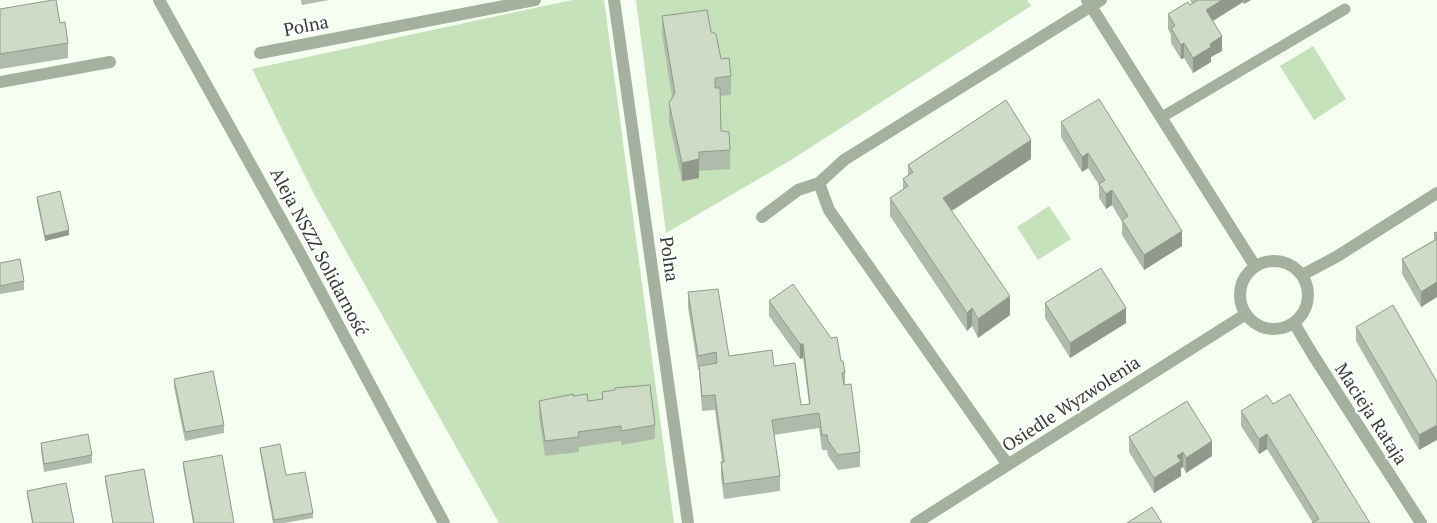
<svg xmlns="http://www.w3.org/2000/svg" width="1437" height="523" viewBox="0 0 1437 523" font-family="'PT Serif',serif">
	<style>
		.green { fill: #c5e2ba }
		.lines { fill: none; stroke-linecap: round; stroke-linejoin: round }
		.service { stroke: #a3b19e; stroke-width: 11 }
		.minor { stroke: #a3b19e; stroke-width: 12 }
		.tertiary { stroke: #a3b19e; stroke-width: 12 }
		.wall { fill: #b0bcab }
		.shaded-wall { fill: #90998b }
		.building { fill: #cddbc7; stroke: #90998b }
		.labels { text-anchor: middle; stroke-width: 4.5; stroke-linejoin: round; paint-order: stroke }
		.street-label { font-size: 18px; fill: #353b33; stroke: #fff }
	</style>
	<rect width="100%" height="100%" fill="#f6fef2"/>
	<path class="green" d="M572 0H604L674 523H499L315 196 252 69Z
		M636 0H1027L1031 6 791 160 666 233Z
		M1313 46 1346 99 1314 120 1280 66Z
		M1049 206 1071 239 1038 260 1017 227Z"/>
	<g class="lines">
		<path class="service" d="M1162 117 1345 9"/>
		<path class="minor" d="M614 0 688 523
			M1087 0 1255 266
			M260 53 535 0
			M0 82 110 62
			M762 217 798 190 819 183
			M1240 295a34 34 0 1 1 68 0a34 34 0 1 1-68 0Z
			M1302 275 1336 257 1437 193
			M1294 323 1313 355 1421 523
			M1008 465 829 210 819 183 844 160 1101 0
			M916 523 1246 314"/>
		<path class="tertiary" d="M159 0 301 255 444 523"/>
	</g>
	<path class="wall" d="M301 0H329L302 5Z
		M1190 0H1251L1244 4 1243 2 1213 21 1222 51 1211 57V62L1193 73 1184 58 1181 59 1171 43V35L1168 29V14L1192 4Z
		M0 9 60 23 68 43V58L0 69Z
		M662 16 711 32 721 59 731 76V95L720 96 721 131 730 150V169L699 171V178L682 181 669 122V103L672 97 662 34Z
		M1061 122 1182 246 1144 270 1122 235V222L1112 205 1106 209 1099 198V185L1088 168 1082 172 1061 137Z
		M1031 159 952 211 1010 315 978 338 972 326 967 331 890 216V198L903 189V179L908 175V165Z
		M37 197 69 235 45 241 37 202Z
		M1437 232V297L1421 307 1402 274V259L1434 240V233Z
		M0 263 24 281V290L0 294Z
		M688 292 729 356 774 366 801 405 809 404 803 358 800 359 769 316V301L841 361 845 373V384L860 452V467L838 470 828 456 827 450H822L819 428 774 435 780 476V491L724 499 721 477V462H722L715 410 702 411 699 370H698L688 307Z
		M1045 303 1126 323 1070 358 1045 318Z
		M1356 327 1437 382 1419 450 1356 341Z
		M174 379 224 425V433L185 441 174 387Z
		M602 392 655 425V439L621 445V441L579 447V452L545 456 539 416V401L573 396 588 401 602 399Z
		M1273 404 1370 523H1313L1267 449 1259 454 1241 426V411Z
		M1129 437 1212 456 1186 473 1183 467 1181 468V476L1154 493 1129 452Z
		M41 443 92 455V463L44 472 41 451Z
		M260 448 313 513V518L284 523H273L260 452Z
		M183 462 234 523H193L183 467Z
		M105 476 154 523H113L105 481Z
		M27 491 74 523H32L27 495Z"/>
	<path class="shaded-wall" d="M1222 0H1243V2L1206 25V10Z
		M1244 0H1251L1244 4Z
		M1222 36V51L1211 57V62L1193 73V58L1210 44Z
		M1184 43V58L1181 59V45Z
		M1031 140V159L943 216V198Z
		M699 152V178L682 181V163Z
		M1088 153V168L1082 172V157Z
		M1112 190V205L1106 209V194Z
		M69 230V235L45 241V236Z
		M1182 231V246L1144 270V255Z
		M1437 282V297L1421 307V292Z
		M1010 296V315L978 338V319Z
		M972 308V326L967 331V313Z
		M1126 308V323L1070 358V343Z
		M800 344H803V358L800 359Z
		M1437 425V440L1419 450V435Z
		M1267 434V449L1259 454V439Z
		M1212 441V456L1186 473V458Z
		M1183 452V467L1181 468V476L1154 493V478L1177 456Z"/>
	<path class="building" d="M53 0H56L60 23 65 22 68 43 0 54V9Z
		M1198 0H1222L1206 10 1222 36 1210 44 1211 47 1193 58 1184 43 1181 45 1171 28 1175 26 1168 14 1188 2 1190 5Z
		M707 10 711 32 716 34 721 59 729 58 731 76 715 78V88H720L721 131 729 132 730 150 699 152V159L682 163 669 103 675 93 662 16Z
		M1099 99 1182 231 1144 255 1122 220 1128 216 1112 190 1106 194 1099 184 1105 180 1088 153 1082 157 1061 122Z
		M1006 100 1031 140 943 198 1010 296 978 319 972 308 967 313 890 198 908 186 903 179 913 172 908 165Z
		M60 191 69 230 45 236 37 197Z
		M1437 232V238L1434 233Z
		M1437 239V282L1421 292 1402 259Z
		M20 259 24 281 0 286V263Z
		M1101 268 1126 308 1070 343 1045 303Z
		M793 284 831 338 837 337 841 361H843L845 373H842L844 385 851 384 860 452 838 455 828 441 827 435H822L819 413 772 420 780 476 724 484 721 462H724L715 395 702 396 699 366 717 363 716 352 698 356 688 292 718 289 729 356 772 350 774 366 795 363 801 405 810 404 803 344H800L769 301Z
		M1393 305 1437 382V425L1419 435 1356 327Z
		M213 371 224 425 185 432 174 379Z
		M650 385 655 425 621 431V426L578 432 579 437 545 441 539 401 573 394V396L587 394 588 401 603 399 602 392 615 390V388Z
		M1290 394 1370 523H1312L1319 519 1267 434 1259 439 1241 411 1267 395 1273 404Z
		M1187 401 1212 441 1186 458 1183 452 1177 456 1181 461 1154 478 1129 437Z
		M88 434 92 455 44 464 41 443Z
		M280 444 286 475 305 472 313 513 274 520 260 448Z
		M222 455 234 523H194L183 462Z
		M144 469 154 523H113L105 476Z
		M66 483 74 523H33L27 491Z
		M1152 507 1162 523H1127Z"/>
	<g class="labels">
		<g class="street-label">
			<text transform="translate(306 26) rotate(-11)" y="6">Polna</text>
			<text transform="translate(319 252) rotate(62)" y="6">Aleja NSZZ Solidarność</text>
			<text transform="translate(669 259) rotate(82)" y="6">Polna</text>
			<text transform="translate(1071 404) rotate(-33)" y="6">Osiedle Wyzwolenia</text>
			<text transform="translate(1371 414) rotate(57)" y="6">Macieja Rataja</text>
		</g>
	</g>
</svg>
